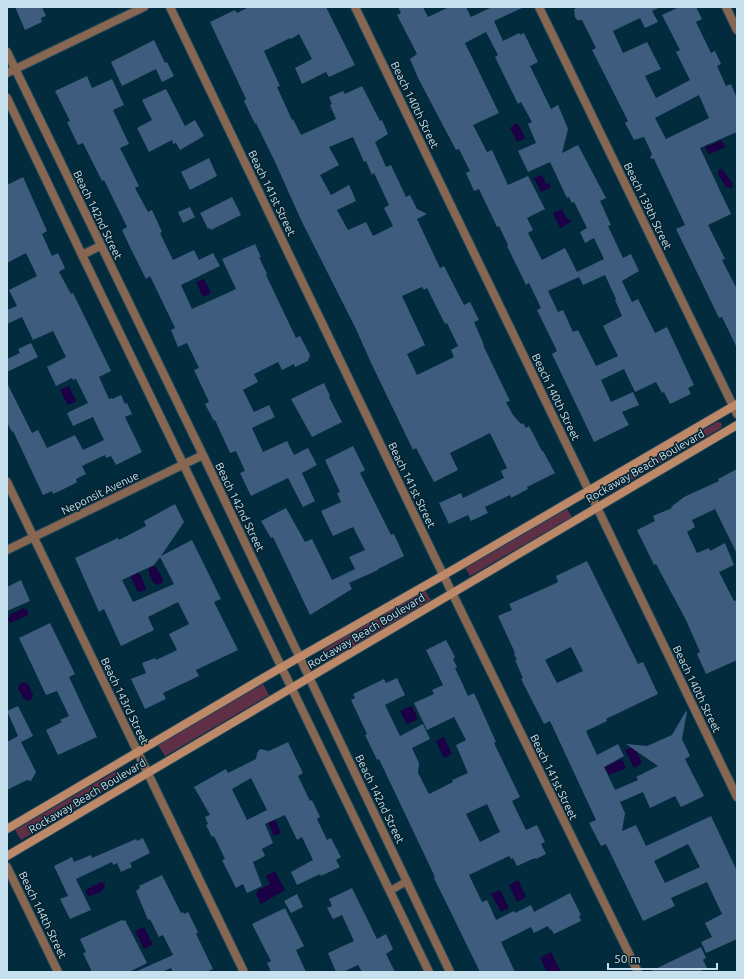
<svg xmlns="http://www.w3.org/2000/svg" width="744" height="979" viewBox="0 0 744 979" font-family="Ubuntu,sans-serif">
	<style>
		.green { fill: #5f2f46 }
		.water { fill: #1b0045 }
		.building { fill: #3d5c7e; fill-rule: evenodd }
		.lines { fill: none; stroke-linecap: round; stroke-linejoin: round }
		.lane-casing { stroke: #214859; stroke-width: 9 }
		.street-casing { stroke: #214859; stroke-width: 10 }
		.secondary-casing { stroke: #214859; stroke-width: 10 }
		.lane { stroke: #876652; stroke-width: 7 }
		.street { stroke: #876652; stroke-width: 8 }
		.secondary { stroke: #be8969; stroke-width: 8 }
		.labels { text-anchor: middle; stroke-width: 3; stroke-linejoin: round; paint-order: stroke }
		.street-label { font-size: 11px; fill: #c6e0ee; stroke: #05212d }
	</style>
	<rect width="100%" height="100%" fill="#022b3d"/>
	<path class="green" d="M717 422H720L722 424 721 428 611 492 607 491V486Z
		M567 509 572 517 470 576 465 568Z
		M425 590 431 600 327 661 321 651Z
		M263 684 269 695 165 756 158 745Z
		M118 770 124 779 21 840 15 830Z"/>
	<path class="water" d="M515 124H518L525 138 517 142 510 128Z
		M721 140 725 146 724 148 709 154H708L705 146 708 144 709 146Z
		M721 169C726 172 728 179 733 183L732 188 726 187 718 174 719 170Z
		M542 175 546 184 549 183 551 187 541 192 534 178Z
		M562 209 567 219H569L571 222 560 228 553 213Z
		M204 279 211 293 203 297 196 282Z
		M69 386 76 401 68 405 60 390Z
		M153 566 156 567 163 579 162 583 157 585C152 582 148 574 149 569Z
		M137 573 140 574 146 588V590L138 592 131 578V576Z
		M24 608 28 611V615L10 623 7 619 10 617 9 615Z
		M23 682 28 684 33 695 32 699 28 701 24 699 18 689 19 685Z
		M412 706 418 719 407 724 400 711Z
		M444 737 452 754 444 758 436 741Z
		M634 746 642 763 634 768 625 750Z
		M622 759 626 768 609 775 605 767Z
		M274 817 281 833 274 836 267 820Z
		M275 871 285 890 261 904 256 895 258 890 270 884 266 876Z
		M518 880 526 897 517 902 509 885Z
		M101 882 105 884V886L101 892 90 896 86 894V890L87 889Z
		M500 890 509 908 501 912 491 894Z
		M144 927 153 945 144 949 135 931Z
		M551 952 561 972H547L540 958Z"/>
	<path class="building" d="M15 7H42L46 16 41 18 42 22 25 30Z
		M249 7H326L355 65 329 77 326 72 302 84 295 68 312 59 299 34 291 39 290 38 264 51 280 86 277 87 292 120 293 119 301 135 336 119 330 105 332 104 329 97 343 91 345 94 362 86 380 121 382 120 388 134 375 142 386 167 391 165 406 197 410 195 417 209 427 214 417 219 440 268 444 266 464 305 470 302 479 320 474 322 484 345H483L510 401 506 402 513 415 521 424 523 423 526 428 529 426 542 451H543L555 473 527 487 528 489 511 498 510 495 485 507 488 513 471 521 468 515 449 524 439 503 461 493 463 498 504 478 501 471 507 468 490 433 450 453 458 470 434 482 416 448 413 450 372 365 356 329 302 222 275 162 256 123 255 124 244 101 246 99 210 22 235 10 237 13ZM353 137 364 162 366 161 372 175 374 173 389 205 384 208 393 226 373 236 366 222 348 230 337 210 356 201 352 191 349 185 331 195 320 175 339 165 329 147ZM422 287 424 290 427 288 445 324 447 323 458 346 451 350 454 357 417 375 407 354 425 345 402 296Z
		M398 7H423L428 17 449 7H466L471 17 492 7H524L494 21 503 41 519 33 520 35 524 33 538 62 530 66 551 109 558 105 568 129 562 153 578 145 606 198 600 201 611 225 608 226 623 258 631 254 639 271 622 281 632 302 638 299 655 333 667 327 694 385 688 388 691 394 670 404 664 392 662 393 656 382 635 392 624 369 601 380 611 402 633 392 639 405 622 412 629 425 594 442 552 354 557 351 537 310 541 308 529 283 526 285 507 246 508 245 499 226 497 227 479 189 474 191 466 173 470 171 459 149 456 150 418 78 410 59 417 54 397 15 401 13ZM486 32 498 55 495 57 518 104 521 102 532 122 528 124 536 143 518 151 528 172 550 162 567 198 569 197 572 203 574 202 587 228 580 232 585 243 594 238 604 259 577 272 565 248 542 260 528 233 533 230 527 218 545 209 528 176 508 185 492 150 487 152 473 125 499 113 465 43ZM605 275 616 299 615 300 622 316 603 326 618 356 596 366 578 330 573 332 563 310 558 312 548 291 579 277 583 285Z
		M579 7H660L652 11 658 22 645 28 640 18 613 31 623 53 647 42 661 69 645 76 656 98 690 80 676 52 680 50 662 15 679 7H696L702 19 696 22 711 53 715 51 721 64 717 66 726 86 731 84 737 98V132L700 148 731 214 708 225 725 259 722 260 737 289V348L722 317 719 318 676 229 685 225 654 159 650 158 652 154 644 137 634 140 625 123 628 121 592 50 596 48 582 20H577L575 17 574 9ZM699 95 709 118 666 139 655 118Z
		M154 40 165 63 167 62 174 76 162 82 156 69 122 86 111 62Z
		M87 76 92 88 112 79 124 105 113 110 129 144 120 148 139 186 135 188 148 212 152 210 162 232 160 233 173 260 194 250 199 260 213 253 220 266 181 285 192 309 236 289 222 259 255 244 261 257H259L267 274 266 275 296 338 300 336 310 355 308 361 295 367 294 364 282 370 278 362 254 374 258 382 243 390 254 412 269 405 275 417 252 428 263 452 287 441 294 455 308 448 317 465 302 473 315 501 303 507 288 478 251 496 240 473 245 471 236 451 230 453 215 420 214 421 205 404 209 402 194 370 199 368 187 343 178 347 171 330 175 328 150 276 146 279 130 247 122 230 127 227 104 180 102 181 83 143 78 145 67 122 70 121 55 91Z
		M166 89 185 126 195 120 204 136 180 150 176 143 173 144 172 140 149 152 137 128 152 120 142 100Z
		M209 158 217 176 190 190 181 172Z
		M23 177 47 231 42 234 52 256 58 253 65 268 59 272 71 294 73 293 111 371 99 377 109 399 112 398V399L121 395 125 404 127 403 132 414 125 417 142 452 116 465 111 456 106 458 105 455 82 466 86 474 76 479 77 482 72 485 53 494 52 491 43 495 13 431 12 432 7 422V383L32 433 38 430 47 448 75 435 83 450 104 440 93 417 73 426 67 413 88 403 76 379 73 380 72 378 56 386 47 367 66 357 53 331 33 340 22 317 7 324V310L17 306 9 290 37 276 26 253 7 263V185Z
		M232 197 241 215 211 230 210 228 208 229 200 213Z
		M190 207 195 217 183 223 178 212Z
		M31 343 38 357 7 372V359L20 353 18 349Z
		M324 383 330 396 329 397 342 422 312 437 291 399Z
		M353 446 365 470 360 473 391 535 394 534 404 556 378 569V570L349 583 352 589 310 615 273 537 271 538 261 521 286 508 305 542 312 539 332 580 355 569 349 557 365 550 353 527 333 536 321 511 341 502 337 493 340 492 325 460Z
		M737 469V554L715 509 692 520 695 527 687 532 697 553 709 548 710 551 725 543 734 565 719 572 734 601 737 600V660L706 674 697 654 700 652 686 620 656 564 654 565 637 530 655 521 653 516 672 508 671 507 684 497 719 481 718 479Z
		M175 504 184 522 161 556 192 540 221 599 214 602 238 650 196 670 199 676 163 693 166 699 145 709 131 679 146 673 142 663 155 658 156 660 177 650 169 634 189 624 178 602 148 617 154 630 121 646 104 609 99 612 75 558 118 538 119 540 146 526 144 521ZM160 557 174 584 133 602 122 580 154 565Z
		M587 561 638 664 643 662 658 694 606 719 607 721 586 731 597 755 618 744 624 756 604 767 615 790 638 780 636 777 658 766 626 744 647 746 672 735 686 711 687 712 682 739 690 756 685 759 704 796 681 807 675 796 650 808 643 792 620 802 625 813 622 831 636 825 646 846 711 816 737 871V939L706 953 701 942 712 937 705 923 722 914 707 882 671 898 675 906 643 921 606 844 601 846 589 823 596 820 550 721 544 724 521 679 523 678 515 660H517L514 654 515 653 498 616 512 610 509 604 552 585 558 582 556 576ZM571 647 583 671 557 683 545 660ZM688 844 700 867 665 883 654 861Z
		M21 580 30 601 7 611V587Z
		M50 623 75 674 69 677 97 737 58 755 46 730 62 722 60 720 69 716 57 691 46 695 19 638Z
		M446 640 455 657 453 659 457 667 455 668 457 672 468 696 474 693 496 742 494 743 520 797 512 801 526 830 537 825 545 842 541 844 546 854 536 859 535 858 517 866 513 858 511 859 509 856 469 875 482 902 487 900 496 920 514 911 515 913 531 905 534 912 570 893 581 915 579 916 581 921 554 934 551 929 550 930 548 926 534 933 531 927 501 942 515 972H480L434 878 435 877 379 759 377 760 365 735 367 734 351 700 355 698 353 694 384 679 386 683 397 678 405 695 385 705 400 736 423 724 430 739 412 748 419 763 418 773 429 794 453 782 452 780 468 773 456 745 466 740 454 717 427 730 414 703 434 694 432 690 443 685 426 650ZM487 804 500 832 480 842 466 814Z
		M18 706 33 736 21 742 36 772 31 781 27 780 7 790V742L18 736 7 711Z
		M288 742 303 773 298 776 310 801 312 800 320 817 317 819 327 840 331 838 341 857 336 860 340 867 321 876 320 874 297 885 291 872 313 860 302 837 297 840 285 815 265 824 273 843 262 849 265 856 253 862 262 886 247 893 243 884 236 888 222 860 225 859 214 836 212 837 206 825 208 824 205 817 210 815 194 787 226 769 228 773 256 759 257 753 260 749 269 751ZM251 778 267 810 247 820 232 789Z
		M143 838 150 853 130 863 132 867 121 872 117 863 113 865 112 862 76 879 91 910 70 919 60 899 68 896 54 866 72 857 74 862 91 855 92 858 136 839 137 841Z
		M162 875 181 913 183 912 184 914 188 912 198 932 196 934 213 969 206 972H173L171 968 162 972H135L173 955 163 935 159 937 150 919 148 920 136 891 140 888 139 886Z
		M352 888 377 939 386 934 393 949 386 954 395 972H362L358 965 343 972H336L328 953 354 941 342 915 333 919 327 908 332 906 329 899Z
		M297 894 303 907 291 913 284 901Z
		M285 908 304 946 296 950 306 972H271L267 963 271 961 252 924Z
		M122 920 123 921 125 920 147 963 129 972H92L83 953 86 952 80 939Z
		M701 947 706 958 703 960 707 968 699 972H649Z"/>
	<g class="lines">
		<defs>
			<path id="lane" d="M390 891 407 881"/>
			<path id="street" d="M170 7 436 560 638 972
				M355 7 737 797
				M539 7 737 414
				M726 7 737 30
				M7 52 203 455 450 972
				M7 73 144 7
				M7 98 82 255 429 972
				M82 255 100 246
				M7 482 244 972
				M7 550 203 455
				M7 867 58 972"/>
			<path id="secondary" d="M7 829 270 674 456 568 737 404
				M7 856 737 425"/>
		</defs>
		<use href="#lane" class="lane-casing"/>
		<use href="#street" class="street-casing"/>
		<use href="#secondary" class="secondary-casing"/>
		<use href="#lane" class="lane"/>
		<use href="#street" class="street"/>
		<use href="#secondary" class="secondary"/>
	</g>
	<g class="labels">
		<g class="street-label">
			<text transform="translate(415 105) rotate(64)" y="4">Beach 140th Street</text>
			<text transform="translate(272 193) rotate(64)" y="4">Beach 141st Street</text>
			<text transform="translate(648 206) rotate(64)" y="4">Beach 139th Street</text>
			<text transform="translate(98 215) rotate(64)" y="4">Beach 142nd Street</text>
			<text transform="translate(556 397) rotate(64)" y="4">Beach 140th Street</text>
			<text transform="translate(645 466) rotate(-30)" y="4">Rockaway Beach Boulevard</text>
			<text transform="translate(412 485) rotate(64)" y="4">Beach 141st Street</text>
			<text transform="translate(100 493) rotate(-26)" y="4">Neponsit Avenue</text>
			<text transform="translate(240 507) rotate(64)" y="4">Beach 142nd Street</text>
			<text transform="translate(366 631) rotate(-31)" y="4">Rockaway Beach Boulevard</text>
			<text transform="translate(697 689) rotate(64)" y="4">Beach 140th Street</text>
			<text transform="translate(125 701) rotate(64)" y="4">Beach 143rd Street</text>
			<text transform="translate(554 777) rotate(64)" y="4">Beach 141st Street</text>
			<text transform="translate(87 796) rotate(-31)" y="4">Rockaway Beach Boulevard</text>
			<text transform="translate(380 799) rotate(64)" y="4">Beach 142nd Street</text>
			<text transform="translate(43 915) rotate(64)" y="4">Beach 144th Street</text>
		</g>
	</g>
	<rect width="744" height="979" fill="none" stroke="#c6e0ee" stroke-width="16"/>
	<path d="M608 963v6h109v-6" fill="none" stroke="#c6e0ee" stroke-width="2"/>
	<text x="614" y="963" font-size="12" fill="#c6e0ee" stroke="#05212d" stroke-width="3" paint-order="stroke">50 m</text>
</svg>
